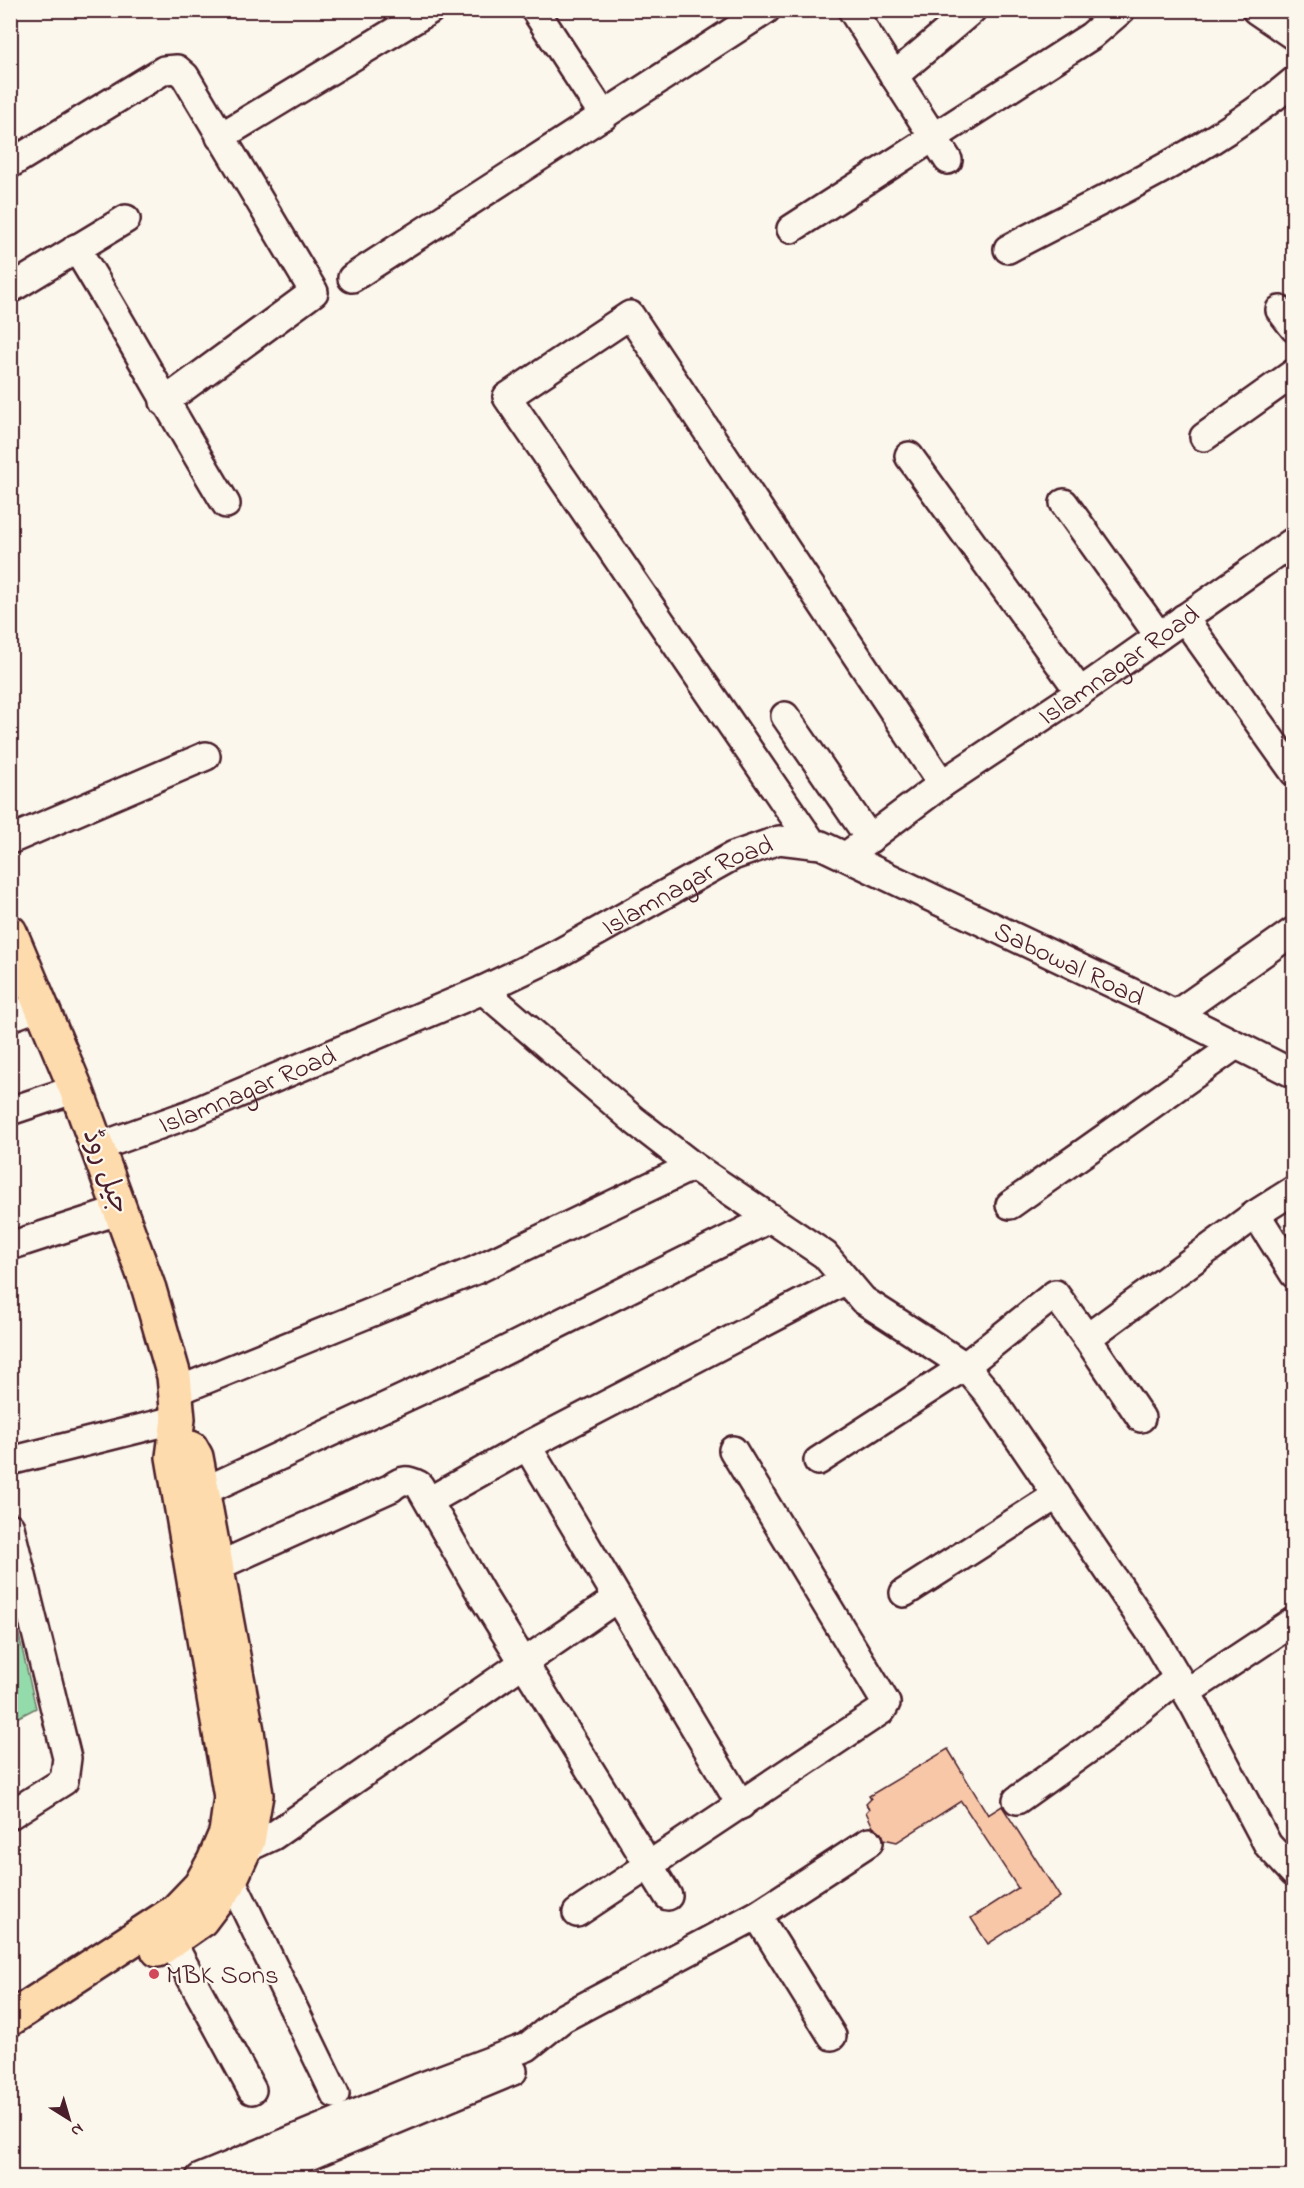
<svg xmlns="http://www.w3.org/2000/svg" width="1304" height="2188" viewBox="0 0 1304 2188" font-family="'Indie Flower','Playpen Sans Arabic',sans-serif">
	<style>
		.green { fill: #93dbaa; stroke: #6e7d6a; stroke-width: 1.5 }
		.building { fill: #f8c7a8; stroke: #4a1f2b; stroke-width: 1.5 }
		.lines { fill: none; stroke-linecap: round; stroke-linejoin: round }
		.minor-casing { stroke: #4a1f2b; stroke-width: 32 }
		.major-casing { stroke: #4a1f2b; stroke-width: 38 }
		.minor { stroke: #fbf7ec; stroke-width: 27 }
		.major { stroke: #fedbac; stroke-width: 33 }
		.poi-dot { fill: #d1495b; stroke: #fbf7ec; stroke-width: 2 }
		.labels { text-anchor: middle; stroke-width: 4.5; stroke-linejoin: round; paint-order: stroke }
		.street-label { font-size: 27px; fill: #4a1f2b; stroke: #fbf7ec }
		.poi-label { font-size: 27px; fill: #4a1f2b; stroke: #fbf7ec; text-anchor: start }
	</style>
	<rect width="100%" height="100%" fill="#fbf7ec"/>
	<filter id="ink" filterUnits="userSpaceOnUse"><feTurbulence type="fractalNoise" baseFrequency=".0167" numOctaves="2"/><feDisplacementMap in="SourceGraphic" scale="12" xChannelSelector="R" yChannelSelector="G"/><feConvolveMatrix kernelMatrix="1 2 1 2 8 2 1 2 1" color-interpolation-filters="sRGB"/></filter>
	<g filter="url(#ink)">
		<path class="green" d="M10 1598 36 1708 11 1721H10Z"/>
		<path class="building" d="M948 1749 988 1815 1002 1806 1060 1897 988 1944 971 1918 1018 1888 961 1801 897 1842 884 1839 882 1833 873 1827 866 1812 869 1809 866 1804 871 1799 869 1796Z"/>
		<g class="lines">
			<defs>
				<g id="minor">
					<path d="M535 10 604 116"/>
					<path d="M852 10 948 160"/>
					<path d="M1256 10 1294 36"/>
					<path d="M894 76 972 10"/>
					<path d="M220 137 430 10"/>
					<path d="M10 164 164 70 177 69 185 76 314 292 164 402"/>
					<path d="M791 229 1091 36 1121 10"/>
					<path d="M76 248C128 332 175 420 226 504"/>
					<path d="M1008 249C1104 198 1210 152 1294 81"/>
					<path d="M352 278 766 10"/>
					<path d="M12 288 126 219"/>
					<path d="M1280 310 1294 328"/>
					<path d="M1204 437 1294 373"/>
					<path d="M909 456 1080 692"/>
					<path d="M1064 503 1159 636"/>
					<path d="M1184 618 1294 772"/>
					<path d="M785 716 870 839"/>
					<path d="M10 840 206 756"/>
					<path d="M813 844 507 397 630 315 942 784"/>
					<path id="s1" d="M846 856 942 784 1080 692 1294 541"/>
					<path d="M483 990 635 1121 693 1166 825 1255 863 1300 965 1366 987 1392 1155 1639 1195 1707 1268 1845 1294 1873"/>
					<path d="M1176 1014 1294 931"/>
					<path d="M10 1017 43 1005"/>
					<path d="M10 1111 76 1089"/>
					<path id="s2" d="M98 1147 190 1114 483 990 554 956 733 856 779 840 821 845 1145 999 1294 1074"/>
					<path d="M1294 1190 1256 1214 1294 1274"/>
					<path d="M1010 1205 1236 1045"/>
					<path d="M10 1246 121 1210"/>
					<path d="M175 1392 476 1270 693 1166"/>
					<path d="M1141 1418 1087 1338 1256 1214"/>
					<path d="M527 1446 741 1805"/>
					<path d="M10 1461 178 1419"/>
					<path d="M818 1461 965 1366 1055 1294 1087 1338"/>
					<path d="M202 1492 490 1358 771 1218"/>
					<path d="M429 1501 527 1446 846 1280"/>
					<path d="M10 1527 67 1758 64 1781 10 1815"/>
					<path d="M216 1567 391 1488C402 1479 407 1479 419 1485L483 1597 668 1896"/>
					<path d="M904 1593 1057 1495"/>
					<path d="M1187 1692 1294 1621"/>
					<path d="M1017 1800 1108 1735 1178 1678"/>
					<path d="M245 1849 273 1836 617 1598"/>
					<path d="M231 1879 335 2094"/>
					<path d="M577 1913 882 1710 886 1703 733 1450"/>
					<path d="M757 1915 832 2036"/>
					<path d="M171 1941 252 2090"/>
					<path d="M200 2178 418 2088 527 2047 563 2018 757 1915 869 1842"/>
					<path d="M256 2178 513 2071"/>
				</g>
				<path id="major" d="M10 932 76 1089 149 1289 174 1376 178 1419 173 1457 231 1797 226 1833 214 1861 200 1886 176 1911 10 2019
					M158 1950 201 1920 229 1883 248 1841 256 1795 247 1731 196 1457 191 1448"/>
			</defs>
			<use href="#minor" class="minor-casing"/>
			<use href="#major" class="major-casing"/>
			<use href="#minor" class="minor"/>
			<use href="#major" class="major"/>
		</g>
	</g>
	<circle class="poi-dot" cx="154" cy="1974" r="6"/>
	<g class="labels">
		<g class="street-label">
			<text dy="9" stroke="none"><textPath href="#s1" startOffset="333">Islamnagar Road</textPath></text>
			<text dy="9" stroke="none"><textPath href="#s2" startOffset="646">Islamnagar Road</textPath></text>
			<text dy="9" stroke="none"><textPath href="#s2" startOffset="1066">Sabowal Road</textPath></text>
			<text dy="9" stroke="none"><textPath href="#s2" startOffset="160">Islamnagar Road</textPath></text>
			<text transform="translate(107 1171) rotate(70)" y="9">جیل روڈ</text>
		</g>
		<g class="poi-label">
			<text x="166" y="1983">MBK Sons</text>
		</g>
	</g>
	<rect width="1304" height="2188" fill="none" stroke="#fbf7ec" stroke-width="36"/>
	<rect x="18" y="18" width="1268" height="2152" fill="none" stroke="#4a1f2b" stroke-width="2" filter="url(#ink)"/>
	<g transform="translate(69 2119) rotate(143)" stroke="#fbf7ec" stroke-width="4.5" paint-order="stroke">
	<path d="M0-4.5L10 22L0 15L-10 22Z" fill="#4a1f2b"/>
	<text y="-9" font-size="16" font-weight="bold" text-anchor="middle" fill="#4a1f2b">N</text>
	</g>
</svg>
